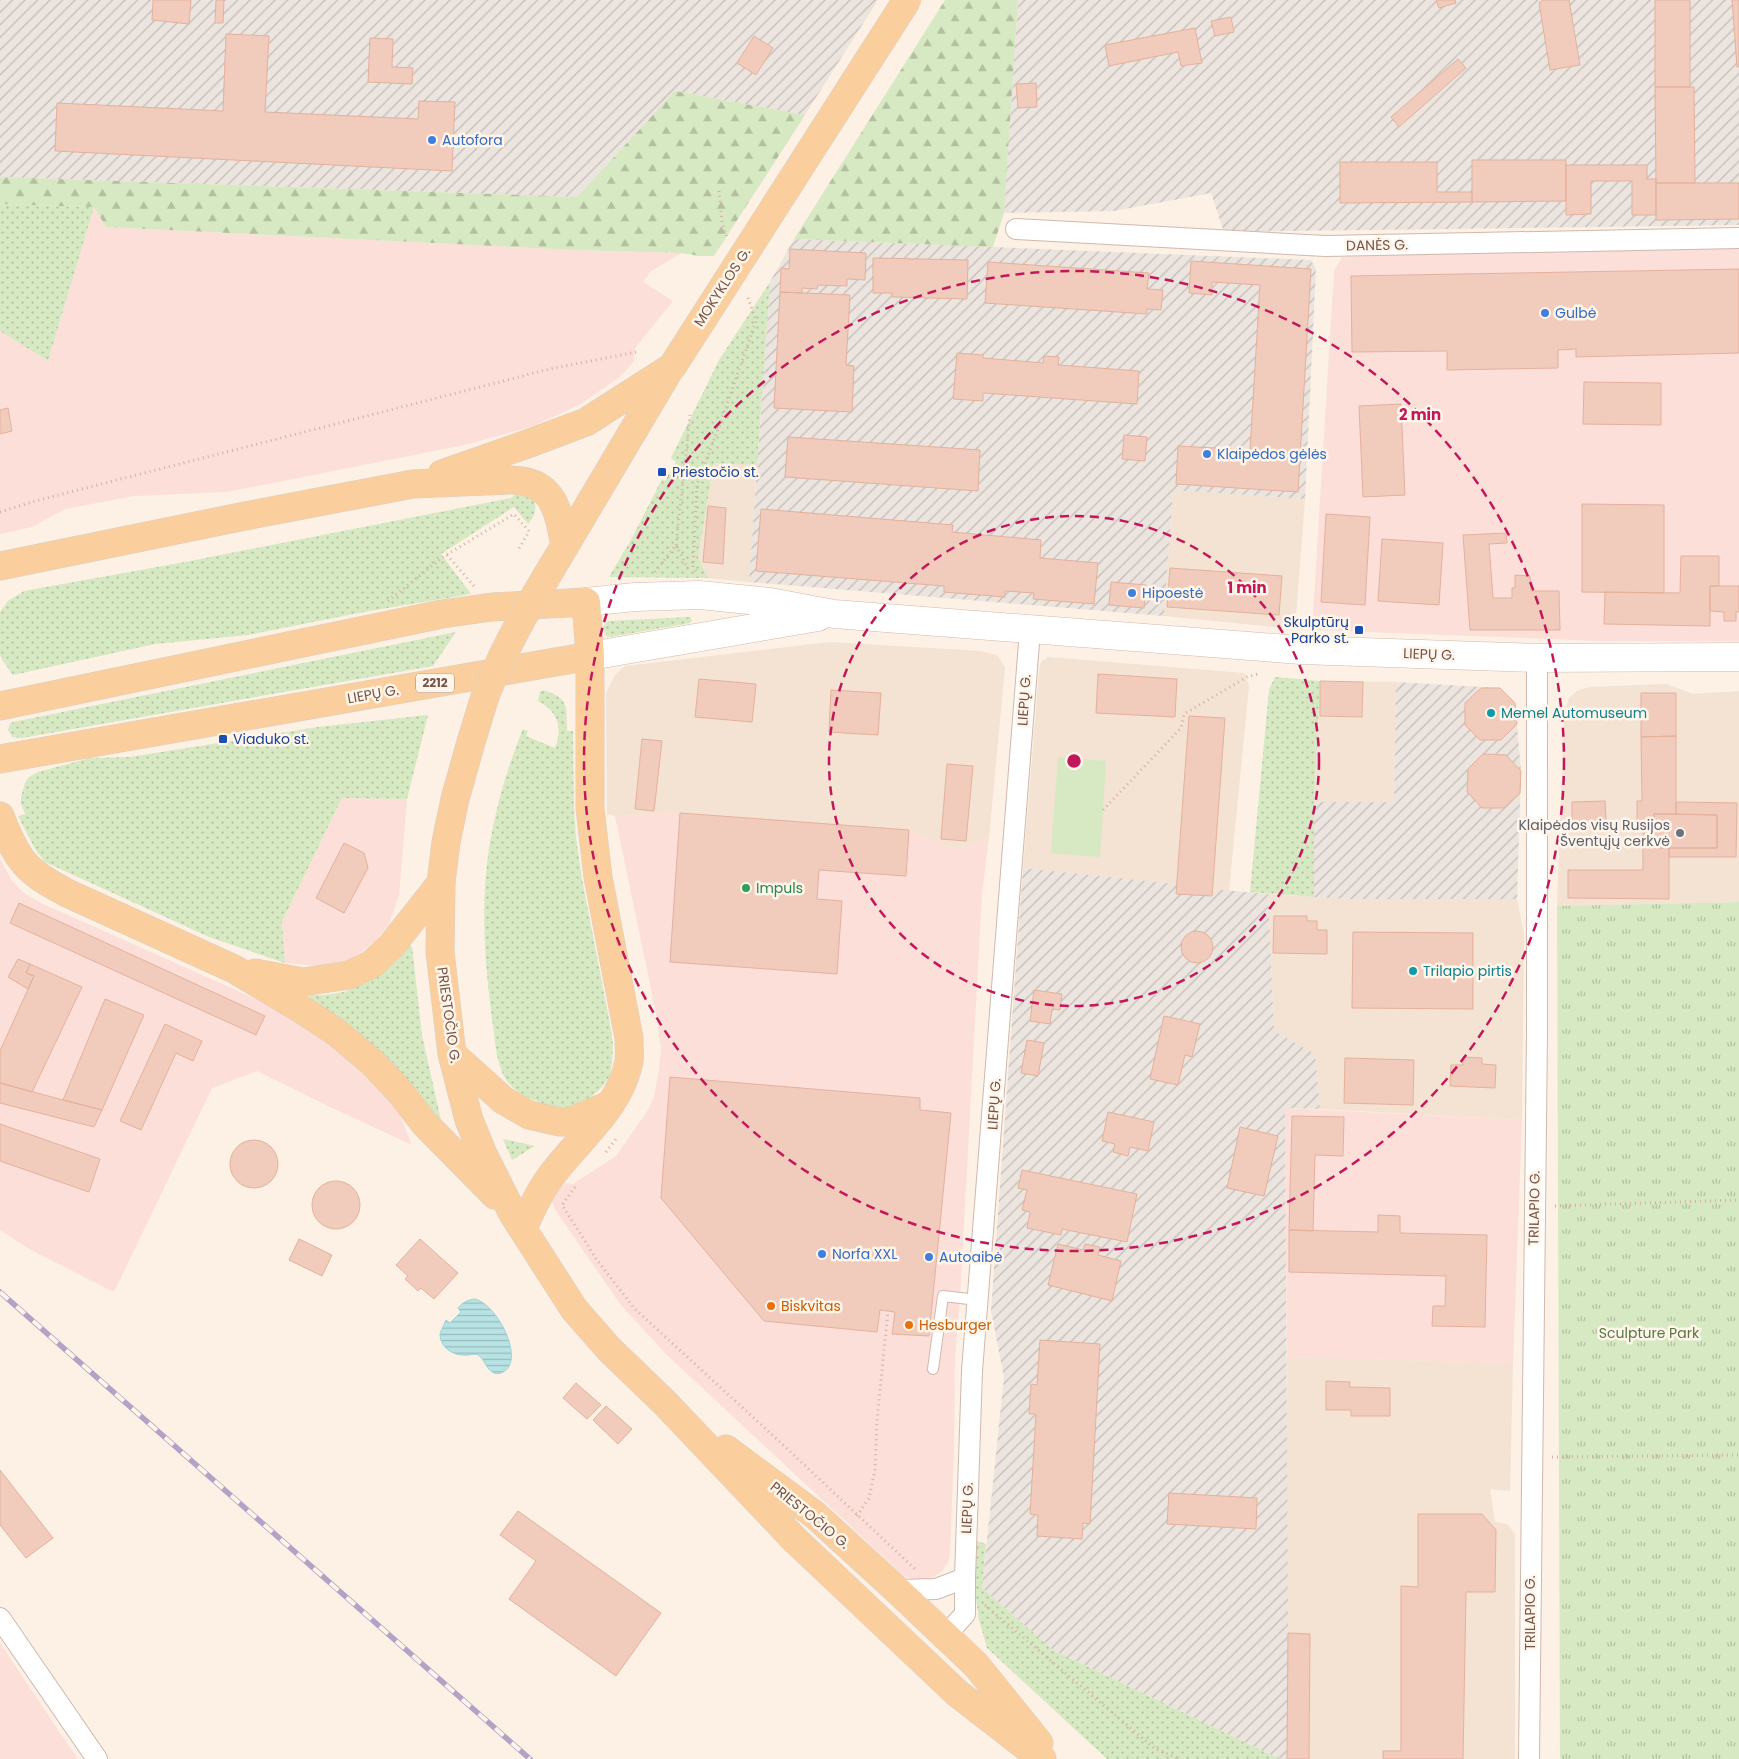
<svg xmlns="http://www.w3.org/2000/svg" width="1739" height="1759" viewBox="0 0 1739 1759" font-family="Poppins,sans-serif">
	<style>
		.residential { fill: #f4e2d2 }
		.commercial { fill: #fcdfd8 }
		.industrial { fill: url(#industrial-furrows) }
		.grass { fill: url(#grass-dots) }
		.forest { fill: url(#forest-firs) }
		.park { fill: url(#park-tufts) }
		.pitch { fill: #d6e9c2 }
		.water { fill: url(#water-rules); stroke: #9fd3d7 }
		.building { fill: #f1ccbc; stroke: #e4b19c }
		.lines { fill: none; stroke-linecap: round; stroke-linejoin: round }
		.lane-casing { stroke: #cfb9ad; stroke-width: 12 }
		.street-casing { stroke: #cfb9ad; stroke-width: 22 }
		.secondary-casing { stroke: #d2b9aa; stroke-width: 29 }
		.primary-casing { stroke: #d8cfcc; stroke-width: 29 }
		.path { stroke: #d6b09f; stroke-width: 3; stroke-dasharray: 1 4; stroke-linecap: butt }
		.lane { stroke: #fff; stroke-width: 10 }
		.street { stroke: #fff; stroke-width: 20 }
		.secondary { stroke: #fff; stroke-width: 28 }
		.primary { stroke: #facf9d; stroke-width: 28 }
		.rail-casing { stroke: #b2a2c5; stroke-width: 5.5 }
		.rail { stroke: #fff5ea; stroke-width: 4; stroke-dasharray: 11; stroke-linecap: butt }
		.primary-bridge-casing { stroke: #d8cfcc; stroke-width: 29; stroke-linecap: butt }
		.primary-bridge { stroke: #facf9d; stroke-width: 28 }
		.ring { fill: none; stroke: #c2185b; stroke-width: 2.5; stroke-dasharray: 9 6 }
		.shop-dot { fill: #3f7fe0; stroke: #fff5ea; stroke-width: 2 }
		.transit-dot { fill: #1a4fb4; stroke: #fff5ea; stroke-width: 2 }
		.culture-dot { fill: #0f9aa8; stroke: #fff5ea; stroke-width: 2 }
		.worship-dot { fill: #6b7280; stroke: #fff5ea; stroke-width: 2 }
		.leisure-dot { fill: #2e9e5b; stroke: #fff5ea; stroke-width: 2 }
		.food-dot { fill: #e8710a; stroke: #fff5ea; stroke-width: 2 }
		.labels { text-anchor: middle; stroke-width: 5; stroke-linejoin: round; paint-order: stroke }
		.shield { fill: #fff5ea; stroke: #9e857a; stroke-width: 1 }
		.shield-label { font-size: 12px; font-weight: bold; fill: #74554a }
		.shop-label { font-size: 14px; fill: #366cbe; stroke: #fff5ea; text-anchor: start }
		.street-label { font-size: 14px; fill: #74554a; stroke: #fff5ea }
		.transit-label { font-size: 14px; fill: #164399; stroke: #fff5ea; text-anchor: start }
		.culture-label { font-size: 14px; fill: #0d838f; stroke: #fff5ea; text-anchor: start }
		.worship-label { font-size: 14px; fill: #5b616d; stroke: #fff5ea; text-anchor: end }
		.leisure-label { font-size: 14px; fill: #27864d; stroke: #fff5ea; text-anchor: start }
		.food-label { font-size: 14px; fill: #c56008; stroke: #fff5ea; text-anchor: start }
		.park-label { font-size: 14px; fill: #577a42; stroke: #fff5ea }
		.centre { fill: #c2185b; stroke: #fff5ea; stroke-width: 2.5 }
		.ring-label { font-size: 15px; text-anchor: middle; font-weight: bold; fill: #c2185b; stroke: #fff5ea; stroke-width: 5; stroke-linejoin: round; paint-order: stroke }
	</style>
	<defs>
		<pattern id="industrial-furrows" width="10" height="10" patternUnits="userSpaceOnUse" patternTransform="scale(1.25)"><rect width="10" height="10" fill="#ece4de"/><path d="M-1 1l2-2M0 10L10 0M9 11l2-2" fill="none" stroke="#c4bcb6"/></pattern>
		<pattern id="grass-dots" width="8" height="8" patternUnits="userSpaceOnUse" patternTransform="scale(1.25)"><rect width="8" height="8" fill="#d6e9c2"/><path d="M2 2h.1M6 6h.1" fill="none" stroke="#b2c0a0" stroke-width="1.8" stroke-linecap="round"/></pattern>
		<pattern id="forest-firs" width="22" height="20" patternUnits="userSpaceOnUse" patternTransform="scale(1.25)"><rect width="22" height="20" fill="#d6e9c2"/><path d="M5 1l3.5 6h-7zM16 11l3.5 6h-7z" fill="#b2c0a0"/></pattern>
		<pattern id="park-tufts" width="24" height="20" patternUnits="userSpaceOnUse" patternTransform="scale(1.25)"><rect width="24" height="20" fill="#d6e9c2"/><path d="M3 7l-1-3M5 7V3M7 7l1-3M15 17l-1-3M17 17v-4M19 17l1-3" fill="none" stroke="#b2c0a0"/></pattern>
		<pattern id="water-rules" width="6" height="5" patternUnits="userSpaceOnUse" patternTransform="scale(1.25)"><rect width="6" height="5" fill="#b8e3e5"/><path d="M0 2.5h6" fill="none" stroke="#9abbbc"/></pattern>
	</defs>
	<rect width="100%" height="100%" fill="#fcf1e4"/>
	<path class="residential" d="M714 462 757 465 749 582 708 578 698 557Z
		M1173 490 1305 499 1296 616 1294 622 1285 628 1164 616Z
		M830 642 981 651 997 655 1005 667 989 838 958 850 909 830 680 813 615 816 607 814 606 693 615 675 625 666Z
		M1048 657 1244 673 1249 686 1229 891 1213 889 1212 896 1176 894 1177 884 1023 868 1039 672 1041 662Z
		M1320 681 1396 682 1394 802H1314Z
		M1667 684 1693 694 1739 691V902L1557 906 1564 716 1569 698 1578 690 1590 687Z
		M1268 894 1346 899H1517L1524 934 1522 1120 1320 1109 1315 1054 1274 1031Z
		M1287 1357 1513 1363 1510 1491 1490 1489 1495 1522 1507 1524 1515 1534V1759H1287Z"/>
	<path class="commercial" d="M94 207 106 227 576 250 682 253 651 271 643 282 673 301 635 348 634 361 620 377 579 405 533 426 469 444 227 492 134 496 65 509 32 527 0 534V331L48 361Z
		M1739 247V641H1602L1314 630 1313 614 1334 271 1342 257 1546 250Z
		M342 798 407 799 399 896 388 926 375 941 351 960 318 966 285 963 282 923Z
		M680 813 909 830 958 850 989 838 982 893 960 1298 955 1357 954 1451 950 1553 948 1563 942 1571 928 1581H918L904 1576 666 1354 620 1304 556 1211 551 1199 558 1182 573 1184 616 1156 648 1110 654 1097 659 1069 661 1048 656 1013 615 816Z
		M0 859 12 881 24 893 39 902 276 1008 319 1033 383 1090 399 1113 412 1145 328 1106 257 1071 212 1088 114 1292 29 1249 0 1230Z
		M1285 1108 1522 1120 1513 1363 1287 1357Z
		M0 1643 58 1730 78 1759H0Z"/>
	<path class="industrial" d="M0 0H878L805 115 675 91 577 197 0 177Z
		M1018 0H1739V225L1224 232 1211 193 1114 211 1004 213Z
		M794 239 1311 260 1316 269 1305 499 1173 490 1164 616 749 582 770 282Z
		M1396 682 1500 688 1515 703 1521 771 1517 899H1346L1314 897V802H1394Z
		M1023 868 1177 884V894L1212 896 1213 889 1268 894 1274 1031 1315 1054 1320 1109 1285 1108 1288 1633 1287 1759H1280L1053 1650 982 1588 1004 1377 991 1311Z"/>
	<path class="grass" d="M0 204 94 207 48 361 0 331Z
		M770 282 757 465 714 463 698 557 708 578 609 577 631 540 662 479 665 481 676 462 671 458 719 360Z
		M516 494H522L534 499C537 510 535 515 528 524L514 507 441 554 471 594 364 612 248 635 155 644 13 675 3 661 0 655V612L8 601 24 591 185 562 511 498Z
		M690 617 692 620 690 623 610 637 606 636 603 627 608 621Z
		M456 632 433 666 22 738 12 737 8 730 10 724 13 722Z
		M1275 677 1320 681 1314 802V897L1250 892 1269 690Z
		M543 690C570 698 566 707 567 731H573L574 808 576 837 582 879 611 1029 613 1045 612 1062 610 1076 602 1087 588 1100 562 1110 540 1108 542 1103C525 1098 509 1089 502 1072 495 1056 495 1036 492 1019 485 963 480 905 489 849 496 806 507 768 523 729L528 731 526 736 555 748C563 728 558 711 538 701L540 692Z
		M428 715 407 799 342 798 282 922 285 963 209 937 45 862 35 849 18 816 25 814 21 803V797L25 783 29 777 38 772 90 758 130 757 318 727Z
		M410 945 412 947 422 1035 442 1125 309 998 310 995H324L344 992 363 984 381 974Z
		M503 1139 535 1146 512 1160Z
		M974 1540 986 1544 982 1588 1053 1650 1280 1759H1107L987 1648 979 1620 973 1578Z"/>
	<path class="forest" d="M945 0H1018L1004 213 993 247 794 239Z
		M675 91 805 115 714 256H699L682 253 576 250 106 227 94 207 0 204V177L577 197Z"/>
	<path class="park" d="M1739 902V1759H1560L1557 906Z"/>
	<path class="pitch" d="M1058 757 1106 761 1100 857 1051 853Z"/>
	<path class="water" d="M475 1299C499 1305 527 1364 501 1373 488 1377 486 1360 478 1355 475 1353 468 1356 463 1355 452 1355 440 1347 440 1334 441 1330 444 1325 446 1320L450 1323 461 1312 458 1308C463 1302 467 1300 475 1299Z"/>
	<path class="building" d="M153 0H191L189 24 152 20Z
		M216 0H224L223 23H215Z
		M1436 0H1455L1456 3 1439 8Z
		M1543 0H1569L1580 65 1550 70 1539 3Z
		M1655 0H1690V87H1655Z
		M1732 0H1739V67H1737Z
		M1231 17 1234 32 1215 36 1211 21Z
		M1195 28 1202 63 1181 66 1178 52 1109 66 1105 45Z
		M226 34 269 36 265 112 418 119 419 101 455 102 452 171 55 151 57 103 223 111Z
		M754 36 773 48 756 75 737 63Z
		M370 38 393 39 392 67 413 68 412 84 368 82Z
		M1458 59 1466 68 1399 127 1391 117Z
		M1036 83 1037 107 1018 108 1016 84Z
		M1655 87H1694L1695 183H1656Z
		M1472 160H1566V201L1472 202Z
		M1340 162H1437V192H1472V202L1340 203Z
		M1566 165H1647V179H1656V215H1632V181H1591V214L1566 215Z
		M1656 183H1739V219L1656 220Z
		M790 249 866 253 865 280 847 279V286L818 285 817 289 802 288V293L780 292 781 268 789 269Z
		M873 258 968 260 967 299 892 297V293H873Z
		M1191 261 1311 269 1298 492 1176 484 1178 446 1250 450 1260 285 1212 282V295L1189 293Z
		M988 262 1149 273 1147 289 1163 290 1161 310 1147 309V314L985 303Z
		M1739 269V353L1576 357V349L1558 350V368L1447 370V351L1352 352 1351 276Z
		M780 292 850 295 846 365 854 366 852 412 774 408Z
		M957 353 983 355V358L1043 363 1044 356 1059 357 1058 365 1139 371 1137 404 983 393V401L953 399Z
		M1584 382 1661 383V425L1583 424Z
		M1401 404 1405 495 1363 497 1359 406Z
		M8 408 12 431 0 434V410Z
		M1124 435 1147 437 1145 461 1122 459Z
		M788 437 980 450 978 491 785 477Z
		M1582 504 1664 505V593L1582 592Z
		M708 506 726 508 723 564 703 562Z
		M761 509 953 525 952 532 1041 540 1040 558 1098 563 1094 604 1033 599 1034 593 1005 591V597L944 592V586L756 571Z
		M1326 514 1370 517 1365 605 1321 602Z
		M1506 533 1507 543 1489 544 1493 598H1512V588H1515V575L1530 576 1531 591H1559L1560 630H1470L1463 535Z
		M1382 539 1443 543 1439 605 1378 601Z
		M1681 556H1719V586H1710V626L1604 624 1605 592 1680 593Z
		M1170 568 1282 576 1279 615 1167 607Z
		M1111 582 1146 585 1144 608 1109 605Z
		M1710 586H1739V612H1736V621H1724V612L1710 611Z
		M1098 674 1177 679 1175 717 1096 713Z
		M699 679 756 684 752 722 695 717Z
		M1320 681 1363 682 1362 717 1320 716Z
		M1481 688H1500L1515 703 1517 724 1501 740H1480L1465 725V703Z
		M831 690 881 693 878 735 829 732Z
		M1641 693H1676V736L1641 737Z
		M1189 716 1225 718 1212 896 1176 894Z
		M1676 736V814H1654V822H1637V801H1642L1641 737Z
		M642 739 662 741 654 811 635 809Z
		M1483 754 1506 755 1521 771 1520 793 1504 808H1482L1467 792 1468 769Z
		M947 764 973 766 966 841 941 839Z
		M1605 801 1606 821 1572 822V802Z
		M1676 802 1737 803 1736 857H1669V848H1717V815L1676 814Z
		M680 813 909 830 906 876 819 870 817 899 842 901 837 974 670 962Z
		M1654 814 1717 815V848H1653L1654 843H1643V822H1654Z
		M344 843 364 853 368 868 344 913 316 898Z
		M1643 843H1654L1653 848H1669V899L1568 898V870H1643Z
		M19 903 265 1016 256 1035 10 923Z
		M1274 916H1307V921H1317V930H1327V954L1273 953Z
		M1181 947a16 16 0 1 1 32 0a16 16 0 1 1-32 0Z
		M1353 932 1473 933V1009L1352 1008Z
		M18 959 30 964 26 973 34 976 28 989 8 977Z
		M30 964 82 987 32 1092 0 1083V1051L34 976 26 973Z
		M1034 990 1062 994 1060 1010 1052 1009 1050 1024 1030 1021Z
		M105 999 144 1015 102 1110 63 1100Z
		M1164 1016 1200 1024 1192 1057 1185 1055 1178 1085 1150 1079Z
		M165 1024 202 1041 193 1061 176 1053 141 1130 120 1121Z
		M1027 1040 1044 1043 1038 1076 1021 1073Z
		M1463 1057 1482 1058V1064L1496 1065 1495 1088 1450 1086 1451 1065H1463Z
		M1345 1058 1414 1060 1413 1105 1344 1103Z
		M670 1077 920 1098V1110L951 1113 929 1336 892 1334 895 1312 880 1310 877 1332 764 1321 661 1198Z
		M0 1083 63 1100 102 1110 94 1127 0 1103Z
		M1108 1112 1154 1122 1148 1151 1130 1147 1128 1156 1113 1152 1115 1144 1102 1141Z
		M1292 1116 1344 1117 1343 1156 1315 1155 1313 1231 1289 1230Z
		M0 1124 100 1159 89 1192 0 1161Z
		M1240 1127 1278 1136 1264 1196 1227 1188Z
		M230 1164a24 24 0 1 1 48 0a24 24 0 1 1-48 0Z
		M1022 1170 1137 1194 1127 1242 1062 1229 1061 1235 1027 1228 1030 1212 1022 1210 1027 1190 1018 1188Z
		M312 1205a24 24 0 1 1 48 0a24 24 0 1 1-48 0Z
		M1378 1215 1400 1216V1233L1487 1235 1485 1327 1432 1326 1433 1306H1445L1446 1276 1289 1272V1230L1378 1232Z
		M299 1239 332 1255 322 1276 289 1260Z
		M420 1239 458 1273 434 1299 421 1288 418 1291 405 1279 408 1276 396 1265Z
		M1058 1244 1083 1250 1085 1244 1100 1247 1098 1255 1121 1261 1112 1301 1048 1285Z
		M1040 1340 1100 1344 1090 1524 1083 1523 1082 1539 1037 1536 1038 1515 1030 1514 1036 1414H1029L1031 1384 1037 1385Z
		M1326 1381 1350 1382 1349 1387 1390 1388V1416H1351V1410H1326Z
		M576 1383 601 1405 587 1419 563 1398Z
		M606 1406 632 1429 618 1444 593 1420Z
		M0 1470 53 1538 26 1558 0 1525Z
		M1169 1493 1257 1498 1256 1529 1167 1524Z
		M518 1511 661 1613 616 1676 509 1599 536 1561 500 1535Z
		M1418 1514H1482L1496 1530 1495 1592H1466L1463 1759H1383V1751H1401V1586L1418 1587Z
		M1288 1633 1310 1634 1309 1759H1287Z"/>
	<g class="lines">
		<defs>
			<path id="lane" d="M933 1369 943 1296 978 1300"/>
			<path id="street" d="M1016 229 1325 246 1739 238
				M897 1590 936 1589 965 1578
				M0 1618 97 1759
				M945 1636 965 1614V1578L972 1371 1030 630
				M1529 1759 1537 1033V658"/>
			<path id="secondary" d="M586 602 635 597 699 595 770 602 834 614 1301 650 1537 658 1739 657
				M590 656 818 617"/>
			<path id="primary" d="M442 474 530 443 586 422 672 367
				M0 566 245 516 413 484 510 480C554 480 558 510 565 546
				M545 579 668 372
				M0 706 442 614 492 607 586 602 590 656V809L598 877 629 1038C629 1046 630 1054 629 1061 621 1106 581 1137 555 1171 541 1188 532 1208 523 1228
				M471 742 455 799 446 842 441 883 440 952 452 1054 469 1120 483 1154 513 1214 574 1309 609 1349 666 1404 794 1539 957 1693 1042 1759
				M0 759 590 656
				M0 816C17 860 25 871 67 893L234 969 301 1009 336 1032 373 1063 401 1093 424 1123 495 1195
				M255 973 303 982 349 975 372 964 392 945 441 883
				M452 1054 503 1100 529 1115 560 1122H569L607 1106
				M726 1449 815 1515 897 1590 976 1665 1039 1743"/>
		</defs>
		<use href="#lane" class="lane-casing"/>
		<use href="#street" class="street-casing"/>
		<use href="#secondary" class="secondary-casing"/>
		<use href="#primary" class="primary-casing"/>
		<path class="path" d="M719 191 722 222 727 237
			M658 475 683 477
			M0 512 35 501 550 369 636 352
			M676 545 690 415
			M447 555 474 586
			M696 571 693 567 697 484 720 424 756 321 747 295
			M655 572 676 545 689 571
			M388 601 443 557 514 514 529 531 519 549
			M1103 810 1181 728 1184 714 1247 677 1258 674
			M606 1152 616 1139
			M575 1187 562 1205 597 1260 634 1308 781 1443 915 1569
			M1555 1206 1739 1200
			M1552 1457 1739 1455
			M857 1516 869 1498 875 1470 877 1420 888 1311
			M985 1605 1154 1748 1179 1759"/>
		<use href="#lane" class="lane"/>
		<use href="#street" class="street"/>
		<use href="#secondary" class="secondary"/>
		<use href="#primary" class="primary"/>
		<defs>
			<path id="rail" d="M0 1292 530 1759"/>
		</defs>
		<use href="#rail" class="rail-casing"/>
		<use href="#rail" class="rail"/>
		<defs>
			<path id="primary-bridge" d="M672 367 907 0
				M471 742C476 726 481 708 487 691 503 652 523 615 545 579"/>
		</defs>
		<use href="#primary-bridge" class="primary-bridge-casing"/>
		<use href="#primary-bridge" class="primary-bridge"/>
	</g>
	<g class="ring">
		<circle cx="1074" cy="761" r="245"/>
		<circle cx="1074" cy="761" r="490"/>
	</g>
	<g class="shop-dot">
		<circle cx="432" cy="140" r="5"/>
		<circle cx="1545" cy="313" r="5"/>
		<circle cx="1207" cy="454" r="5"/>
		<circle cx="1132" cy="593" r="5"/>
		<circle cx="822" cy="1254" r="5"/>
		<circle cx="929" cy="1257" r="5"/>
	</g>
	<g class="transit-dot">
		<rect x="657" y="467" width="10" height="10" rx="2.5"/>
		<rect x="1354" y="625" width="10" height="10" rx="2.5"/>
		<rect x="218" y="734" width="10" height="10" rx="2.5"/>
	</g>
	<g class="culture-dot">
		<circle cx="1491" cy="713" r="5"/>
		<circle cx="1413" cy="971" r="5"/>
	</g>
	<circle class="worship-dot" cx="1680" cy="833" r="5"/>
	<circle class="leisure-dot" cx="746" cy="888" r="5"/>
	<g class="food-dot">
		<circle cx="771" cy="1306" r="5"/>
		<circle cx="909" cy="1325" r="5"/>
	</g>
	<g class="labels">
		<rect class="shield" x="416" y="673.5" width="38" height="19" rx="4"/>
		<g class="shield-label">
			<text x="435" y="687">2212</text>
		</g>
		<g class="shop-label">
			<text x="442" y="145">Autofora</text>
			<text x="1555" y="318">Gulbė</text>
			<text x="1217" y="459">Klaipėdos gėlės</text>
			<text x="1142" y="598">Hipoestė</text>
			<text x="832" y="1259">Norfa XXL</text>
			<text x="939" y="1262">Autoaibė</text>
		</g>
		<g class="street-label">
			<text transform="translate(1377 245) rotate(-1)" y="5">DANĖS G.</text>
			<text transform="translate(722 287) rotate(-57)" y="5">MOKYKLOS G.</text>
			<text transform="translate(1429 654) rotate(2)" y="5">LIEPŲ G.</text>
			<text transform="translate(373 694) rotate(-10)" y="5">LIEPŲ G.</text>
			<text transform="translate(1024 700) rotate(-86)" y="5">LIEPŲ G.</text>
			<text transform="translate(449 1015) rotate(82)" y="5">PRIESTOČIO G.</text>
			<text transform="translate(994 1104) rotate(-86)" y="5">LIEPŲ G.</text>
			<text transform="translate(1534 1208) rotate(-89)" y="5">TRILAPIO G.</text>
			<text transform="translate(967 1508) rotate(-88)" y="5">LIEPŲ G.</text>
			<text transform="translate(810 1515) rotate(39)" y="5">PRIESTOČIO G.</text>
			<text transform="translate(1530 1613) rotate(-90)" y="5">TRILAPIO G.</text>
		</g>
		<g class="transit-label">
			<text x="672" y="477">Priestočio st.</text>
			<text x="1349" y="627" text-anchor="end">Skulptūrų<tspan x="1349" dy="16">Parko st.</tspan></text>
			<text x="233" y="744">Viaduko st.</text>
		</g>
		<g class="culture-label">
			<text x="1501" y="718">Memel Automuseum</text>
			<text x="1423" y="976">Trilapio pirtis</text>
		</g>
		<g class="worship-label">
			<text x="1670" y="830">Klaipėdos visų Rusijos<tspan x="1670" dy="16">Šventųjų cerkvė</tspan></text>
		</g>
		<g class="leisure-label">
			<text x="756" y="893">Impuls</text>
		</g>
		<g class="food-label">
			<text x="781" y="1311">Biskvitas</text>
			<text x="919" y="1330">Hesburger</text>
		</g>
		<g class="park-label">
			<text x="1649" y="1338">Sculpture Park</text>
		</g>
	</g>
	<circle cx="1074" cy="761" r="8" class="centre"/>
	<g class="ring-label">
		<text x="1420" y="420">2 min</text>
		<text x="1247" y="593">1 min</text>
	</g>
</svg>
